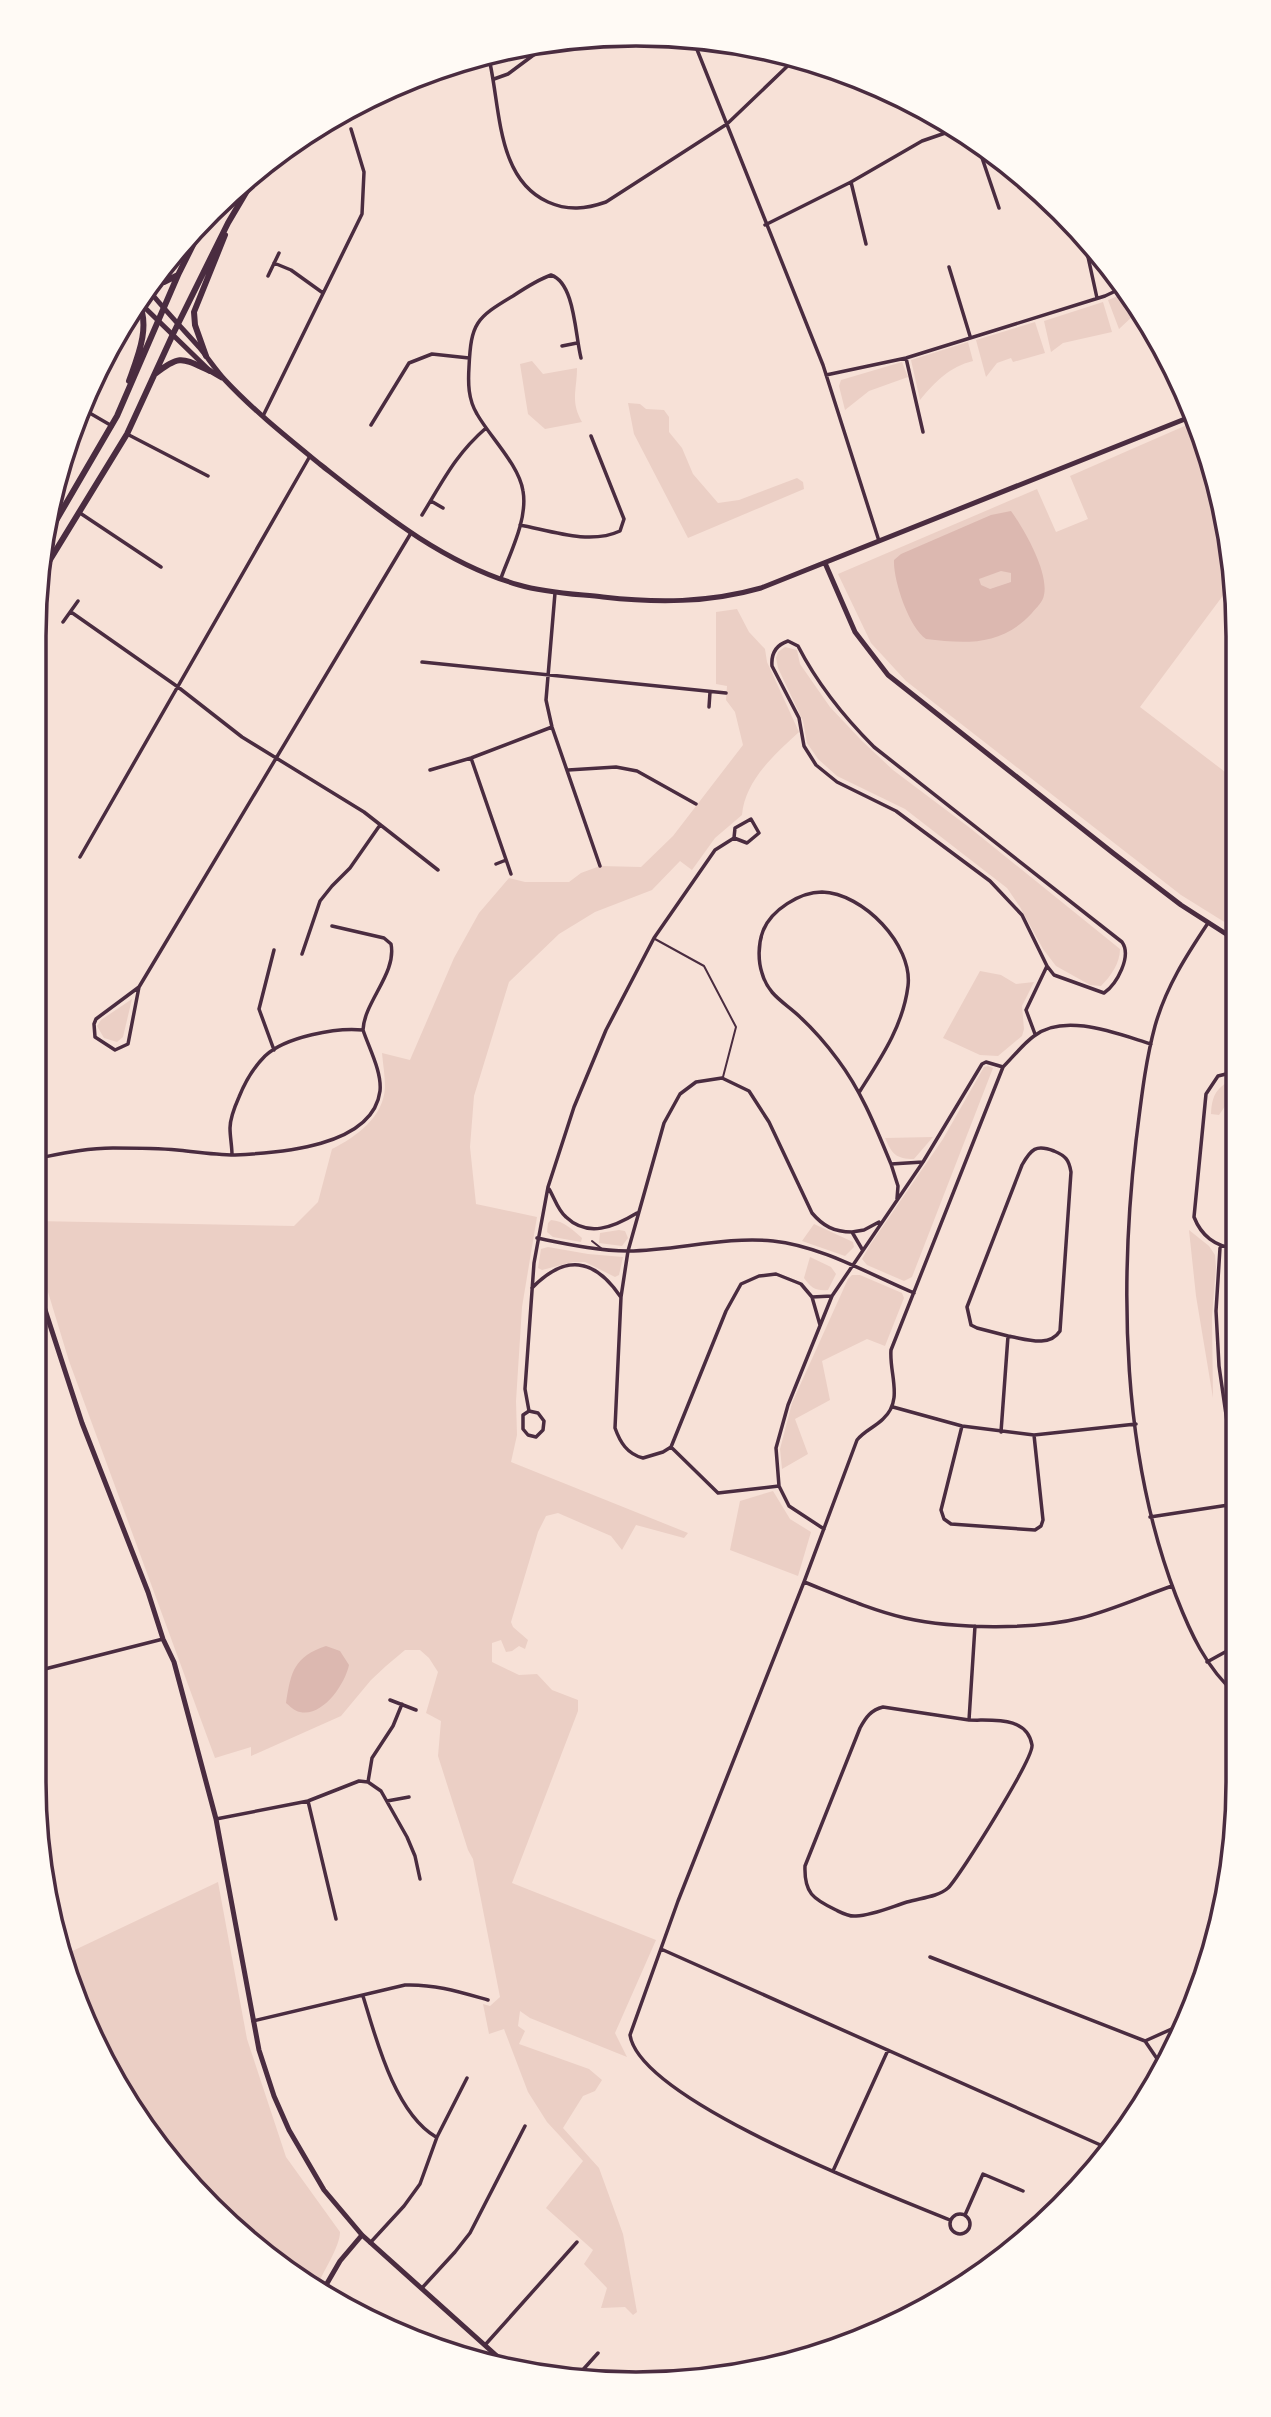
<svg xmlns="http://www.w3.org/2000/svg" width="1271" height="2417" viewBox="0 0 1271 2417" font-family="Arial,sans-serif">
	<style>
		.green { fill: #ebcfc5 }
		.water { fill: #dcb8b0; fill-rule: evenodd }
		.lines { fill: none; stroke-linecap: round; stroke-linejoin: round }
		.service { stroke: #4a2c40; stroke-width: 2 }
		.minor { stroke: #4a2c40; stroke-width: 3.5 }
		.tertiary { stroke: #4a2c40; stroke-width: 5 }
		.trunk { stroke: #4a2c40; stroke-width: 6 }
		.rim { fill: none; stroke: #4a2c40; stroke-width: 3.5 }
	</style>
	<rect width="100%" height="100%" fill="#f7e1d7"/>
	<path class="green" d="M1128 292 1142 312 1134 315 1119 329 1108 300Z
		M1103 302 1112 332 1063 343 1051 352 1044 321Z
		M1035 322 1045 353 1013 362 1011 358 997 363 986 377 976 340Z
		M968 342 973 361C949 367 936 381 920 400L911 360Z
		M532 361 543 374 577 368C577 390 570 401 582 422L545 429 528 414 520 364Z
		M902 362 908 377 869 391 845 410 839 386 841 380Z
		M628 403 640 404 646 409 664 410 669 417V432L682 448 693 474 718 503 739 500 797 478 803 482 804 489 688 538 634 434Z
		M1196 421 1233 556V582L1140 707 1233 778 1234 928 1181 895 906 681 871 643 838 574 1037 489 1056 532 1088 519 1070 476Z
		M737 609 749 632 765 649 767 662 799 732C775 754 745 780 742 815L715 838 692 870 680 861 652 890 595 912 559 934 509 982 474 1096 470 1147 476 1204 537 1217 522 1307 516 1401 517 1435 511 1462 688 1533 684 1538 636 1525 622 1550 611 1536 558 1513 546 1516 538 1532 511 1622 513 1627 528 1640 525 1649 519 1646 512 1651 506 1652 501 1640 492 1643V1662L519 1675 537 1674 552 1690 578 1700V1711L512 1883 656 1940 615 2033 627 2057 530 2018 520 2011 518 2026 525 2031 519 2044 589 2069 602 2080 595 2091 583 2096 563 2128 599 2168 623 2234 637 2312 633 2315 625 2307 601 2308 607 2288 584 2264 593 2250 546 2208 583 2161 547 2122 528 2092 504 2029 489 2034 483 2004 490 2006 500 1997 473 1859 468 1850 438 1756 441 1721 426 1713 438 1672 429 1658 420 1650H405L386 1666 371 1680 341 1716 251 1756V1747L215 1758 69 1361 34 1246 35 1221 294 1226 318 1202 332 1149C356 1137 384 1117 385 1087 385 1076 383 1064 382 1053L410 1060 454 958 479 913 509 878 525 882H569L581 873 600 866 641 867 673 836 743 745 735 712 726 700 727 686 716 684V612Z
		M785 647 797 650 800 664 830 707 862 741 893 770 970 828 1120 949C1120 963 1111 976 1101 986L1090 985 1056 966 1043 949 1020 907 1007 888 905 809 837 776 818 759 807 743 803 721 778 668 776 658 778 652Z
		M980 971 1001 975 1016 984 1034 982 1022 1006 1024 1029 1022 1036 998 1056 980 1055 943 1038Z
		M132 999 123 1037 117 1042 104 1038 97 1026 101 1020Z
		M988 1066 993 1068 912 1277 904 1281 867 1265 862 1259 870 1245 943 1139 984 1067Z
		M1231 1080 1230 1099 1219 1115 1211 1114C1212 1097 1215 1089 1231 1080Z
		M933 1137 914 1159C896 1159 892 1154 885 1138Z
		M551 1220C564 1221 573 1230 582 1238L581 1242 553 1237 547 1232 548 1223Z
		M814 1224 853 1242 854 1247 845 1256 802 1241Z
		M619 1230 625 1231 628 1238 622 1246 599 1243 600 1233Z
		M1189 1230 1209 1246 1215 1255 1216 1267 1212 1317 1213 1398 1196 1296Z
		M548 1247 588 1254 623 1257 619 1275 615 1277 585 1262H573L542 1270 538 1268 541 1249Z
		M810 1257 831 1267 836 1274 828 1290C816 1291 811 1288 804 1278Z
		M852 1275H860L902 1293 904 1298 885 1346 867 1339 822 1361 830 1400 795 1419 808 1454 782 1469 780 1449 792 1403 848 1279Z
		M773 1491 790 1519 811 1532 798 1576 730 1550 740 1501Z
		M218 1882 247 2039 286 2157 340 2232C340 2247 322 2273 316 2289L301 2282 158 2148 65 1975 62 1956Z"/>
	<path class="water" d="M1011 511C1024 529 1049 572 1044 595 1043 602 1036 608 1032 613 1002 646 966 644 926 639 909 628 893 580 894 560L901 554 991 515ZM1001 571 1011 573V582L990 589 981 585 979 579Z
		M326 1646 340 1651 349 1665C345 1684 323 1717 300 1712 294 1711 290 1706 286 1703 291 1671 294 1657 326 1646Z"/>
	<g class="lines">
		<path class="service" d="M655 939 704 966 736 1027 723 1077
			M592 1241 602 1249"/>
		<path class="minor" d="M692 37 823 365 879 541
			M488 54C501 105 495 178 548 202 568 211 586 209 606 202L727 124 798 56
			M494 79 508 74 555 39
			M978 146 999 208
			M851 182 866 244
			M765 225 851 182 922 141 954 130
			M1085 243 1097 298
			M274 263 291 270 323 293
			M949 267 970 336
			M268 276 279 253
			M562 346 577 343
			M906 358 923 432
			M826 375 906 358 1105 296 1124 287
			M81 408 112 426
			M263 416 362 214 364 172 351 129
			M371 425 409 363 432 354 469 358
			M127 434 208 476
			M431 501 443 508
			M80 513 161 567
			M422 515C443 481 455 455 486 428
			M520 525C551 531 590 545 620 531L624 519 591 436
			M501 578C510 553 528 519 523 491 519 465 490 437 477 414 468 399 468 383 469 367 471 323 476 318 513 296 525 288 537 280 551 275 575 283 575 335 581 358
			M555 593 546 700 552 727 600 866
			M71 612 178 687 242 737 364 812 438 870
			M63 622 78 601
			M422 662 726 693
			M709 707 710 692
			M34 732 38 734
			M471 758 511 874
			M430 770 471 758 552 727
			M568 770 616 767 637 771 696 804
			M80 857 310 456
			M496 864 506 860
			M1208 923C1186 956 1166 987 1155 1026 1145 1063 1141 1102 1136 1141 1119 1289 1122 1455 1176 1596 1190 1632 1206 1668 1236 1694
			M302 954 320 901 332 886 350 868 380 825
			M139 987 128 1044 115 1050 95 1037 94 1024 96 1019 139 987 411 533
			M1035 1034 1026 1010 1047 966 1022 915 990 881 896 811 837 782 816 765 804 746 799 718 772 666C771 654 776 645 788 641L798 646C817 683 844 717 874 747L1122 942C1132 956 1117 984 1104 993L1054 975 1047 966
			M274 1050 259 1009 274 950
			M1234 1072 1218 1076 1206 1094 1194 1217C1201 1235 1215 1247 1235 1248
			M860 1091C881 1058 903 1026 908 986 913 945 863 893 822 892 800 892 771 910 763 931 758 944 758 961 762 973 768 995 784 1002 799 1016 813 1029 827 1045 838 1060 862 1092 876 1128 891 1164L923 1162
			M232 1155C232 1146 230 1137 230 1128 230 1118 235 1106 239 1097 245 1082 254 1067 265 1056 285 1037 337 1027 363 1030 364 1002 397 973 391 944L384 938 332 926
			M34 1159C60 1154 86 1148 113 1148 134 1148 156 1148 177 1150 196 1152 216 1155 235 1155 278 1153 373 1147 380 1091 382 1072 369 1048 363 1030
			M891 1164 898 1186 897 1199
			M549 1189C554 1197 558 1211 566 1217 588 1238 614 1227 637 1213
			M852 1232 864 1230 879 1222
			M537 1238C567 1244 598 1251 628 1251 676 1251 724 1236 773 1241 821 1246 869 1274 914 1293
			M1220 1248 1216 1311 1219 1366 1235 1477
			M532 1288C565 1254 594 1258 620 1296
			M832 1296 812 1297 801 1284 776 1274 759 1276 741 1284 726 1311 671 1447 663 1452 643 1458C627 1454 620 1442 615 1428L621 1297 628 1251 664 1123 680 1094 696 1082 722 1078 749 1091 769 1122 812 1213C823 1226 834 1232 852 1232L862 1249
			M812 1297 820 1325
			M893 1407 962 1426 1034 1435 1136 1424
			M529 1411 523 1415V1429L528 1435 536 1437 543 1430 544 1421 538 1413 529 1411 525 1389 534 1263 548 1187 574 1107 606 1030 654 938 715 850 734 838 747 843 759 833 751 819 735 828 734 838
			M962 1426 941 1510 944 1519 951 1524 1035 1530 1041 1526 1043 1520 1034 1435
			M1001 1432 1008 1336 977 1328 971 1325 967 1307 1022 1165C1031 1149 1036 1144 1054 1151 1066 1156 1069 1160 1071 1172L1060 1331C1049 1348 1026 1339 1008 1336
			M671 1447 718 1493 779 1486
			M1150 1517 1235 1504
			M824 1529 789 1506 779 1486 776 1448 788 1405 832 1296 923 1162 982 1064 986 1062 1003 1067
			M804 1582C837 1595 871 1610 905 1618 955 1629 1033 1630 1081 1618 1112 1610 1143 1596 1172 1586
			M1207 1662 1236 1646
			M33 1672 163 1639
			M390 1700 416 1710
			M969 1720 883 1707C871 1710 866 1717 860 1728L805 1866C804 1893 813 1899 836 1910 842 1913 849 1917 856 1916 873 1915 891 1907 907 1902 920 1898 938 1897 948 1888 960 1876 1034 1758 1032 1745 1027 1715 991 1721 969 1720L975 1626
			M368 1782 372 1758 393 1726 402 1704
			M308 1801 336 1919
			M387 1801 409 1797
			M216 1819 308 1801 359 1781 368 1782 381 1791 407 1837 415 1856 420 1879
			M661 1949 1105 2147
			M930 1957 1145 2041 1162 2066
			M363 1996C376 2039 395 2113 436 2137
			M253 2021 405 1985C435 1984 460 1992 488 2000
			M1145 2041 1185 2023
			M833 2171 888 2050
			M950 2224a10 10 0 1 1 20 0a10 10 0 1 1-20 0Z
			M965 2215 983 2174 1023 2191
			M950 2220C887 2194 640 2101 630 2035L678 1901 804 1582 857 1440C864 1431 875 1427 883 1419 904 1400 889 1374 891 1350L1003 1067C1013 1057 1023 1044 1034 1036 1065 1012 1118 1034 1151 1044
			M370 2243 404 2206 420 2184 437 2137 467 2078
			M422 2288 455 2252 470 2233 525 2126
			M485 2345 577 2242
			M580 2373 598 2353"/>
		<path class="tertiary" d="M146 287C163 308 181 327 199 347 208 358 216 370 225 380 254 411 288 438 321 465 382 513 443 563 519 585 546 593 576 594 603 597 657 603 708 603 761 588L1195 415
			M139 302 210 371 222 378
			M825 563 855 632 888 675 1113 853 1181 905 1234 939
			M34 1276 82 1423 148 1592 163 1639 174 1662 216 1819 259 2050 274 2096 289 2130 324 2190 362 2235 508 2366
			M322 2292 340 2261 362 2235"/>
		<path class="trunk" d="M150 281 164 282 178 275
			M206 356 195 325 194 312 225 235
			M155 374C180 354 182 358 210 371
			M129 381C138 356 151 326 138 301
			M43 543 117 416 178 275 208 215
			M37 581 127 434 173 334 228 223 261 167"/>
	</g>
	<path d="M0 0H1271V2417H0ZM636 46H636A590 590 0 0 1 1226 636V1782A590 590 0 0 1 636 2372H636A590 590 0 0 1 46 1782V636A590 590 0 0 1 636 46Z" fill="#fffaf5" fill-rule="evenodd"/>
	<path class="rim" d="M636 46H636A590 590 0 0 1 1226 636V1782A590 590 0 0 1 636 2372H636A590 590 0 0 1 46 1782V636A590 590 0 0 1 636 46Z"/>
</svg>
